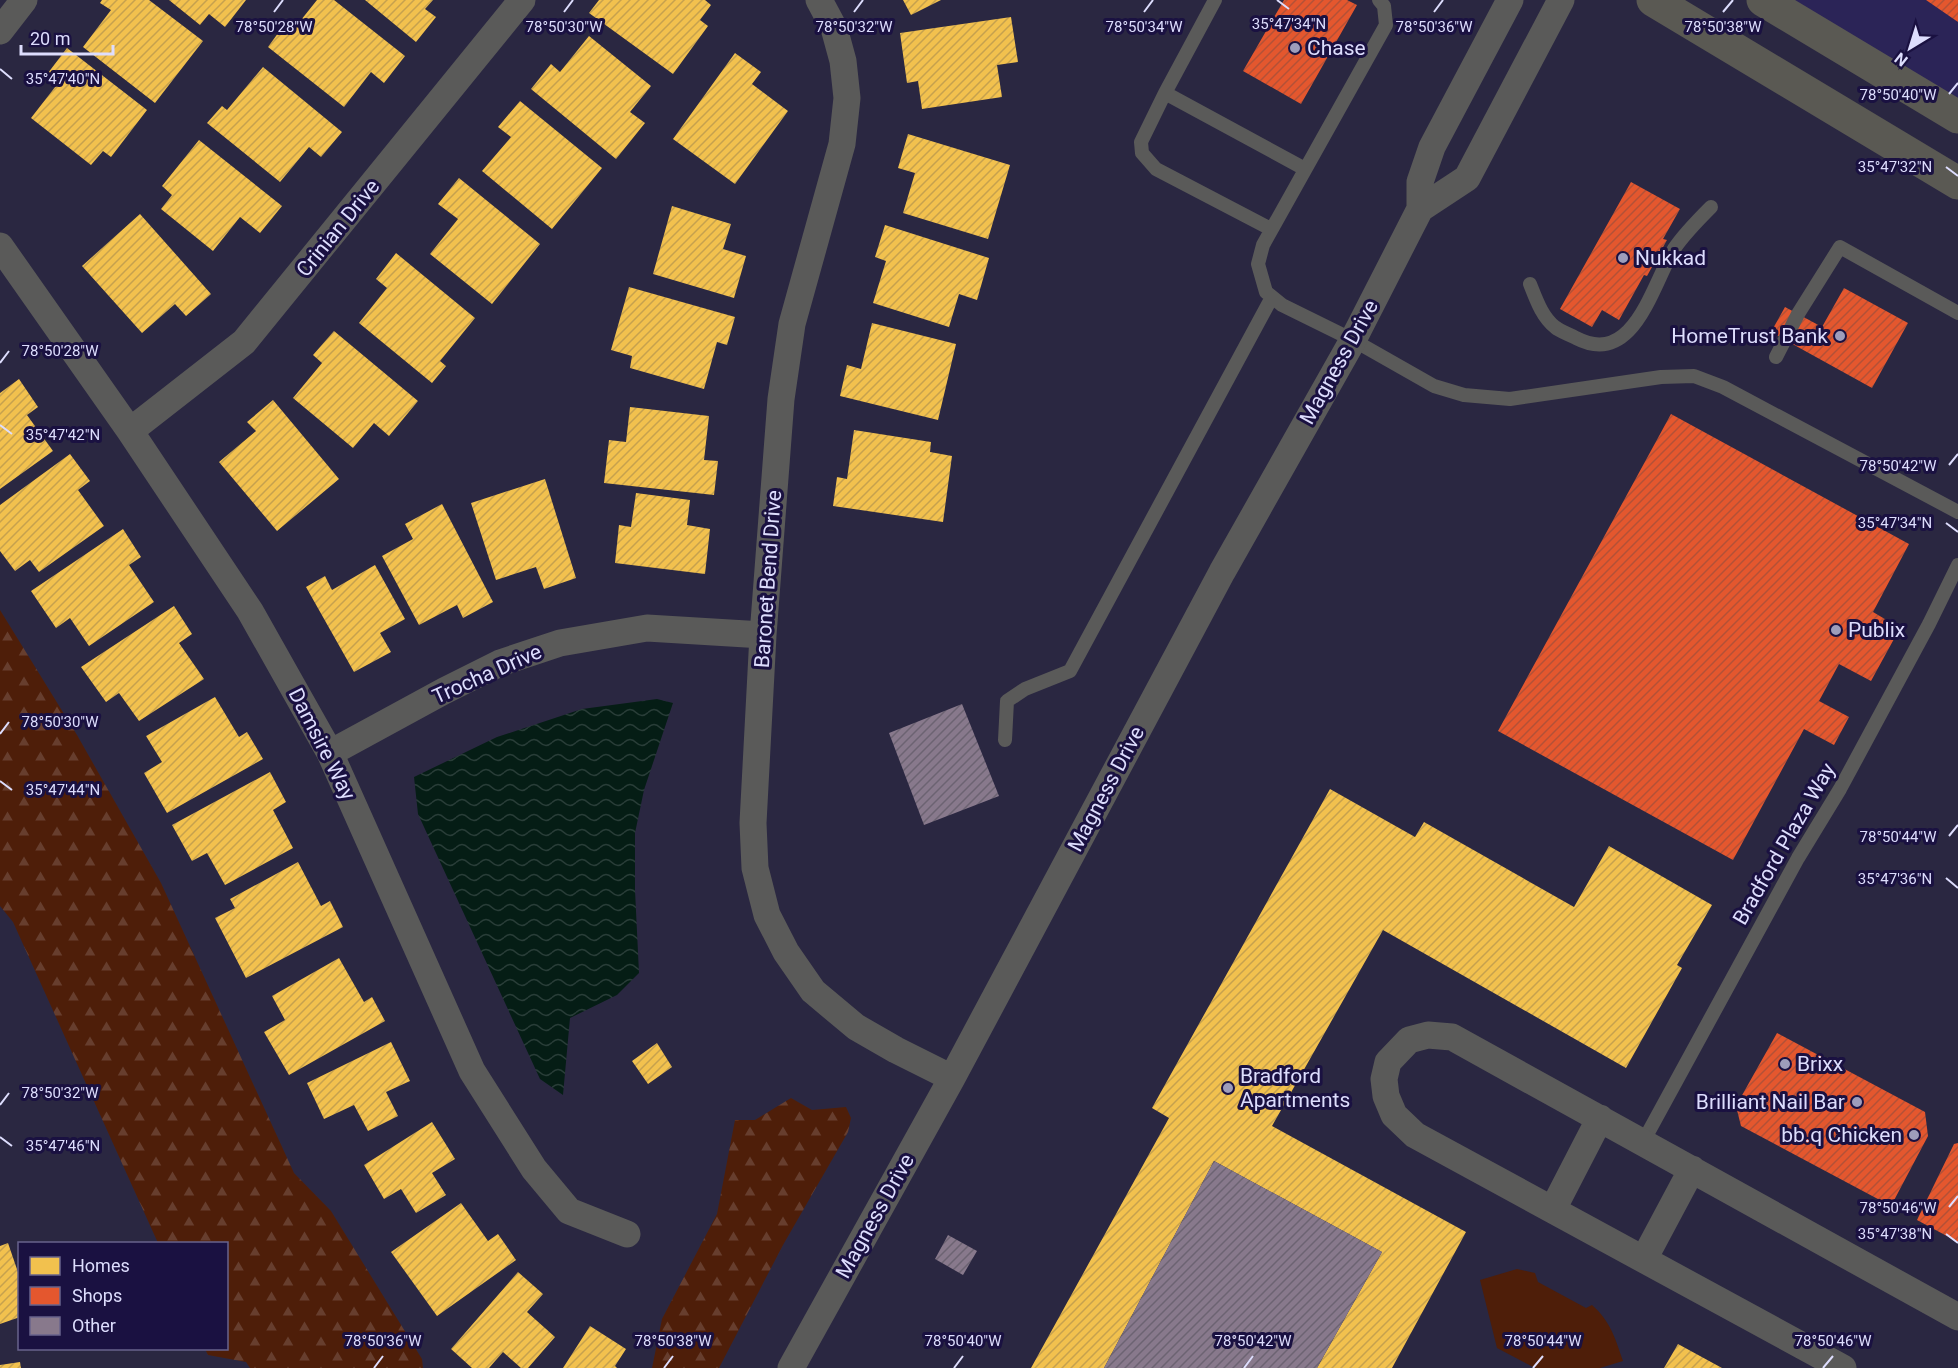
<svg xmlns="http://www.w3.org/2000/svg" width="1958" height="1368" viewBox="0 0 1958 1368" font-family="Roboto,sans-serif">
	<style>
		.built { fill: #2b2457 }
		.grass { fill: #4e1e09 }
		.forest { fill: url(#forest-firs) }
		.water { fill: url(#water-waves) }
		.homes { fill: url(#homes-hatch) }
		.shops { fill: url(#shops-hatch) }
		.building { fill: url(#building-hatch) }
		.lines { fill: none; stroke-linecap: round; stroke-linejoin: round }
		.lane { stroke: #5a5a59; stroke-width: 14 }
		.street { stroke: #5a5a59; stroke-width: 27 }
		.primary { stroke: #5a5953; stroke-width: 33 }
		.ticks { fill: none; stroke: #ddddfd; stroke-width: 2 }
		.poi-dot { fill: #9e9dbb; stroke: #1a1141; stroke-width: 2 }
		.labels { text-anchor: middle; stroke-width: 6; stroke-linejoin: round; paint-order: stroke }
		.poi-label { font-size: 21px; fill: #ddddfd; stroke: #1a1141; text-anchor: start }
		.street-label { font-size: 21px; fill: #ddddfd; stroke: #1a1141 }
		.ticks-label { font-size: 15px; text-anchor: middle; fill: #ddddfd; stroke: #1a1141; stroke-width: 6; stroke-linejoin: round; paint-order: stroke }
	</style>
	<defs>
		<pattern id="forest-firs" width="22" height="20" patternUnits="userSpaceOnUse" patternTransform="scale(1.5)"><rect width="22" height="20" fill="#4e1e09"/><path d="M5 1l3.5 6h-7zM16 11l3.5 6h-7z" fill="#673e2e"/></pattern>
		<pattern id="water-waves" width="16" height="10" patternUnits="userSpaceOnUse" patternTransform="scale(1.5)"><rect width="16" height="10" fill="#051d15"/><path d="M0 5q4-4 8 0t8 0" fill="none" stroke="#293d38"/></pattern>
		<pattern id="homes-hatch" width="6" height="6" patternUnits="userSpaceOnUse" patternTransform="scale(1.5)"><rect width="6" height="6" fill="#f2c14e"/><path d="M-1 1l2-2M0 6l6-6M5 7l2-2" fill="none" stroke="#c6a14e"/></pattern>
		<pattern id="shops-hatch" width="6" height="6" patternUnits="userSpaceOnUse" patternTransform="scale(1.5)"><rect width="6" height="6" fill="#e4572e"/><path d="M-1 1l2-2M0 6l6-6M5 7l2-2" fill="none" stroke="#b35137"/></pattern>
		<pattern id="building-hatch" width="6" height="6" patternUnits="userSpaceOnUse" patternTransform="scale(1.5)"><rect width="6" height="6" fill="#88798c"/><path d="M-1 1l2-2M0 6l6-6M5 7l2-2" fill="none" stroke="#6c6372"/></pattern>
	</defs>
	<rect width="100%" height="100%" fill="#2a2741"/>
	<path class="built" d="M1793 0H1958V105Z"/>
	<path class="grass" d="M1517 1269 1535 1273 1538 1282 1586 1308 1592 1305C1611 1322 1615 1338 1623 1361L1600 1368H1535L1497 1348 1480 1280Z"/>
	<path class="forest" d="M0 610 77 735 161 883 294 1173 331 1211 422 1359 423 1368H250L246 1362 208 1355 205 1349 226 1348V1244L158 1243 13 922 0 906Z
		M791 1098 812 1110 846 1107 851 1118 848 1132 783 1245 719 1368H652L662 1319 717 1214 735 1120H755Z"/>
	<path class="water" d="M657 699 673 703 644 790 635 833V890L639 973 617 995 570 1018 563 1095 540 1079 418 814 414 777 497 737 582 709Z"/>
	<path class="homes" d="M102 0H149L203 41 155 103 83 47 111 10 100 3Z
		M169 0H246L225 27 209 14 200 25Z
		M317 0H334L405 56 384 83 371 72 344 107 268 47 281 29 289 35Z
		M365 0H433L425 9 436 17 416 42Z
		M599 0H705L711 5 700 20 708 26 673 74 589 13Z
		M903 0H941L911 15Z
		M1011 17 1018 62 997 65 1002 97 922 109 918 81 907 83 900 33Z
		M589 36 651 86 630 112 645 123 616 159 531 89 551 64 560 72Z
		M67 48 147 110 111 157 103 151 91 165 31 118 59 82 48 73Z
		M735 53 761 72 752 84 788 111 735 184 673 139Z
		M263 67 342 132 321 157 309 147 280 182 207 123 222 106 227 110Z
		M520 101 602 168 552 229 482 171 511 137 498 127Z
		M908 134 1010 165 988 239 903 213 915 173 898 168Z
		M199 140 282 206 260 233 240 217 213 251 161 209 172 195 162 186Z
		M459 178 540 244 492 304 430 254 458 219 438 204Z
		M672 206 731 224 723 249 746 256 734 298 653 274Z
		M140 214 211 294 186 316 175 304 142 333 82 266Z
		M885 225 989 258 977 300 959 294 949 327 873 303 886 261 875 257Z
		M396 253 475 318 440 361 446 366 432 383 359 323 387 288 376 279Z
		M629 287 735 317 727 345 717 342 704 389 630 368 632 356 611 350Z
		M872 323 956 344 938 420 840 396 847 365 861 369Z
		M334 331 418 401 389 436 374 423 353 448 293 398 322 363 313 355Z
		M19 379 38 407 27 415 53 451 0 489V393Z
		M273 400 339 479 277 531 219 462 256 431 247 422Z
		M630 407 709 416 704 460 718 461 714 495 604 483 609 440 626 442Z
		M854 430 931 442 930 452 952 456 943 522 833 506 837 477 847 479Z
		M70 454 90 481 78 490 104 526 39 572 30 560 15 571 0 551V505Z
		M545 479 576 578 544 589 536 567 496 580 471 503Z
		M636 493 690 500 687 525 710 529 705 574 615 563 619 525 631 527Z
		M442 504 493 602 463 618 457 605 419 625 382 556 413 539 405 524Z
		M123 529 141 557 129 565 154 602 89 646 70 618 56 628 31 591Z
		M375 565 405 619 380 633 391 652 354 672 306 587 325 576 332 590Z
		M174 606 192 634 179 643 204 679 139 721 119 693 106 702 81 667Z
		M215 697 239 737 247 732 263 759 167 813 144 773 162 762 146 736Z
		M270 772 286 802 273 810 293 848 225 885 207 853 192 861 172 825Z
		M1330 789 1415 837 1424 822 1574 907 1609 846 1712 905 1677 965 1682 968 1626 1068 1383 930 1272 1126 1466 1232 1392 1368H1317L1382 1252 1214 1161 1104 1368H1031L1169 1118 1152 1108Z
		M298 862 321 906 330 901 343 927 246 978 215 918 235 908 230 899Z
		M339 958 364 1002 372 997 385 1021 289 1075 264 1032 285 1020 272 996Z
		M391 1042 410 1081 386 1092 398 1116 368 1131 354 1105 324 1119 307 1083Z
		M657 1043 672 1067 648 1084 632 1061Z
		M432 1122 455 1159 432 1173 446 1195 416 1213 401 1189 384 1199 364 1165Z
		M461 1203 488 1241 498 1234 516 1260 437 1316 391 1252Z
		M8 1243 20 1278V1317L0 1324V1246Z
		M518 1272 543 1294 527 1312 555 1337 528 1368H521L503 1352 489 1368H472L451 1349Z
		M590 1326 626 1349 615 1366 617 1368H563Z
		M1678 1344 1722 1368H1664Z
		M20 1362 21 1368H0V1365Z"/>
	<path class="shops" d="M1284 0H1347L1357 5 1301 104 1243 71Z
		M1926 0H1958V22Z
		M1631 182 1680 209 1663 239 1667 240 1647 276 1644 275 1619 320 1602 310 1592 327 1560 309Z
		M1844 288 1908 323 1872 388 1771 332 1785 307 1822 327Z
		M1671 414 1909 544 1873 612 1900 628 1871 681 1839 664 1819 701 1849 717 1834 745 1804 729 1733 860 1498 731Z
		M1777 1033 1925 1112 1928 1136 1891 1206 1741 1126 1736 1106Z
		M1958 1143V1242L1917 1220 1954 1144Z"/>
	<path class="building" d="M962 704 999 796 924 825 889 733Z
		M1214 1161 1382 1252 1317 1368H1104Z
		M948 1235 977 1251 963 1275 935 1259Z"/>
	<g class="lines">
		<path class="lane" d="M1215 0 1165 93 1305 169
			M1379 0 1384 6 1386 25 1263 245 1258 264 1266 292 1282 305 1353 340 1434 386 1464 395 1510 399 1661 377 1694 376 1723 387 1958 512
			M1165 93 1141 142 1142 153 1156 169 1271 229
			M1530 284C1536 299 1542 317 1555 327 1561 332 1569 334 1576 338 1634 368 1652 285 1674 249 1684 234 1698 220 1711 207
			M1776 357 1798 314 1840 247 1958 313
			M1005 740 1007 701 1025 689 1070 671 1272 297
			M1643 1142 1798 858 1840 789 1929 624 1958 565"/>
		<path class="street" d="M819 0 834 28 843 61 847 98 842 144 792 324 781 399 763 635 753 823 755 868 767 915 786 952 813 991 856 1027 896 1050 952 1078
			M0 31 24 0
			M1420 209V182L1432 147 1510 0
			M0 246 130 431 250 611 330 753 472 1071 534 1169 569 1211 627 1234
			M130 431 244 342 522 0
			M330 753 444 691 500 663 560 643 647 628 763 635
			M1553 1209 1600 1118
			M1644 1259 1692 1169
			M791 1368 952 1078 1222 572 1353 340 1420 209 1467 178 1561 0
			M1843 1368 1415 1135 1394 1115 1386 1096 1384 1079 1388 1062 1409 1040 1428 1035 1452 1037 1958 1317"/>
		<path class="primary" d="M1653 0 1958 183
			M1763 0 1958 117"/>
	</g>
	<path class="ticks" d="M1277 0 1289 9M274 12 283 0M564 12 573 0M854 12 863 0M1144 12 1153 0M1434 12 1443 0M1723 12 1733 0M0 69 12 79M1949 94 1958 83M1946 167 1958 176M0 363 9 351M0 425 12 434M1949 465 1958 454M1946 523 1958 532M0 734 9 722M0 781 12 790M1949 836 1958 825M1946 878 1958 888M0 1105 9 1093M0 1137 12 1146M1949 1207 1958 1196M1946 1234 1958 1243M374 1368 383 1356M664 1368 673 1356M954 1368 963 1356M1244 1368 1253 1356M1533 1368 1543 1356M1823 1368 1833 1356"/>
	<g class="poi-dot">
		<circle cx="1295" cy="48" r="6"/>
		<circle cx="1623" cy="258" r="6"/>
		<circle cx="1840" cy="336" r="6"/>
		<circle cx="1836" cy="630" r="6"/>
		<circle cx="1785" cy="1064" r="6"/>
		<circle cx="1228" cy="1088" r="6"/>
		<circle cx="1857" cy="1102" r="6"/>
		<circle cx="1914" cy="1135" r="6"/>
	</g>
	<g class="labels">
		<g class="poi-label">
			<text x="1307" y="55">Chase</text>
			<text x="1635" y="265">Nukkad</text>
			<text x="1828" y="343" text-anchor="end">HomeTrust Bank</text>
			<text x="1848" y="637">Publix</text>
			<text x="1797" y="1071">Brixx</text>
			<text x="1240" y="1083">Bradford<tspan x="1240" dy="24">Apartments</tspan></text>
			<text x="1845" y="1109" text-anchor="end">Brilliant Nail Bar</text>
			<text x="1902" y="1142" text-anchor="end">bb.q Chicken</text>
		</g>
		<g class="street-label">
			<text transform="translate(338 228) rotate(-51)" y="7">Crinian Drive</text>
			<text transform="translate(1339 362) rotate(-61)" y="7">Magness Drive</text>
			<text transform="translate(768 579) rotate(-86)" y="7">Baronet Bend Drive</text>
			<text transform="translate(487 674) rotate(-24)" y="7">Trocha Drive</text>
			<text transform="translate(322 744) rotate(63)" y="7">Damsire Way</text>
			<text transform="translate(1106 789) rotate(-62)" y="7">Magness Drive</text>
			<text transform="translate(1784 844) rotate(-60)" y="7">Bradford Plaza Way</text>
			<text transform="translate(875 1216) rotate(-61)" y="7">Magness Drive</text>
		</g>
	</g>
	<g class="ticks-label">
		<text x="1289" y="29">35°47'34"N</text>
		<text x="274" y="32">78°50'28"W</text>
		<text x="564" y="32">78°50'30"W</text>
		<text x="854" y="32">78°50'32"W</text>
		<text x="1144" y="32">78°50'34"W</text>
		<text x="1434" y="32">78°50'36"W</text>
		<text x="1723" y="32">78°50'38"W</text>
		<text x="63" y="84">35°47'40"N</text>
		<text x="1898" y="100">78°50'40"W</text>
		<text x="1895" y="172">35°47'32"N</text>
		<text x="60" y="356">78°50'28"W</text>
		<text x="63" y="440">35°47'42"N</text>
		<text x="1898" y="471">78°50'42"W</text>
		<text x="1895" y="528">35°47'34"N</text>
		<text x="60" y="727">78°50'30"W</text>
		<text x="63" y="795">35°47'44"N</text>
		<text x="1898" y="842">78°50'44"W</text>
		<text x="1895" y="884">35°47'36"N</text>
		<text x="60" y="1098">78°50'32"W</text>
		<text x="63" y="1151">35°47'46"N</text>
		<text x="1898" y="1213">78°50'46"W</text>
		<text x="1895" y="1239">35°47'38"N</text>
		<text x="383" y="1346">78°50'36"W</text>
		<text x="673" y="1346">78°50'38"W</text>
		<text x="963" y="1346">78°50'40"W</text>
		<text x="1253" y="1346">78°50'42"W</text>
		<text x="1543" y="1346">78°50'44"W</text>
		<text x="1833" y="1346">78°50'46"W</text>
	</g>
	<rect x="18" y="1242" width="210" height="108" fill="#1a1141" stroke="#68638c" stroke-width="1.5"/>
	<rect x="30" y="1257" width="30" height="18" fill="#f2c14e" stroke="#68638c" stroke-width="1.5"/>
	<text x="72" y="1272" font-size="18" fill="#ddddfd">Homes</text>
	<rect x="30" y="1287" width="30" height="18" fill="#e4572e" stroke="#68638c" stroke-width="1.5"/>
	<text x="72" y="1302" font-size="18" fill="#ddddfd">Shops</text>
	<rect x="30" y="1317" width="30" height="18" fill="#88798c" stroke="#68638c" stroke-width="1.5"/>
	<text x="72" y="1332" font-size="18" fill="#ddddfd">Other</text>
	<g transform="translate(1910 48) rotate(218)" stroke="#1a1141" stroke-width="4.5" paint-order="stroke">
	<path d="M0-4.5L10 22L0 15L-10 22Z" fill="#ddddfd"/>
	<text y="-9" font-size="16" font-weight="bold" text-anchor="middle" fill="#ddddfd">N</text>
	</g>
	<path d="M21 45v9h92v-9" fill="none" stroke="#ddddfd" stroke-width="3"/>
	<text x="30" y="45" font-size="18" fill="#ddddfd" stroke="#1a1141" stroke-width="4.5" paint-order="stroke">20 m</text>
</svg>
